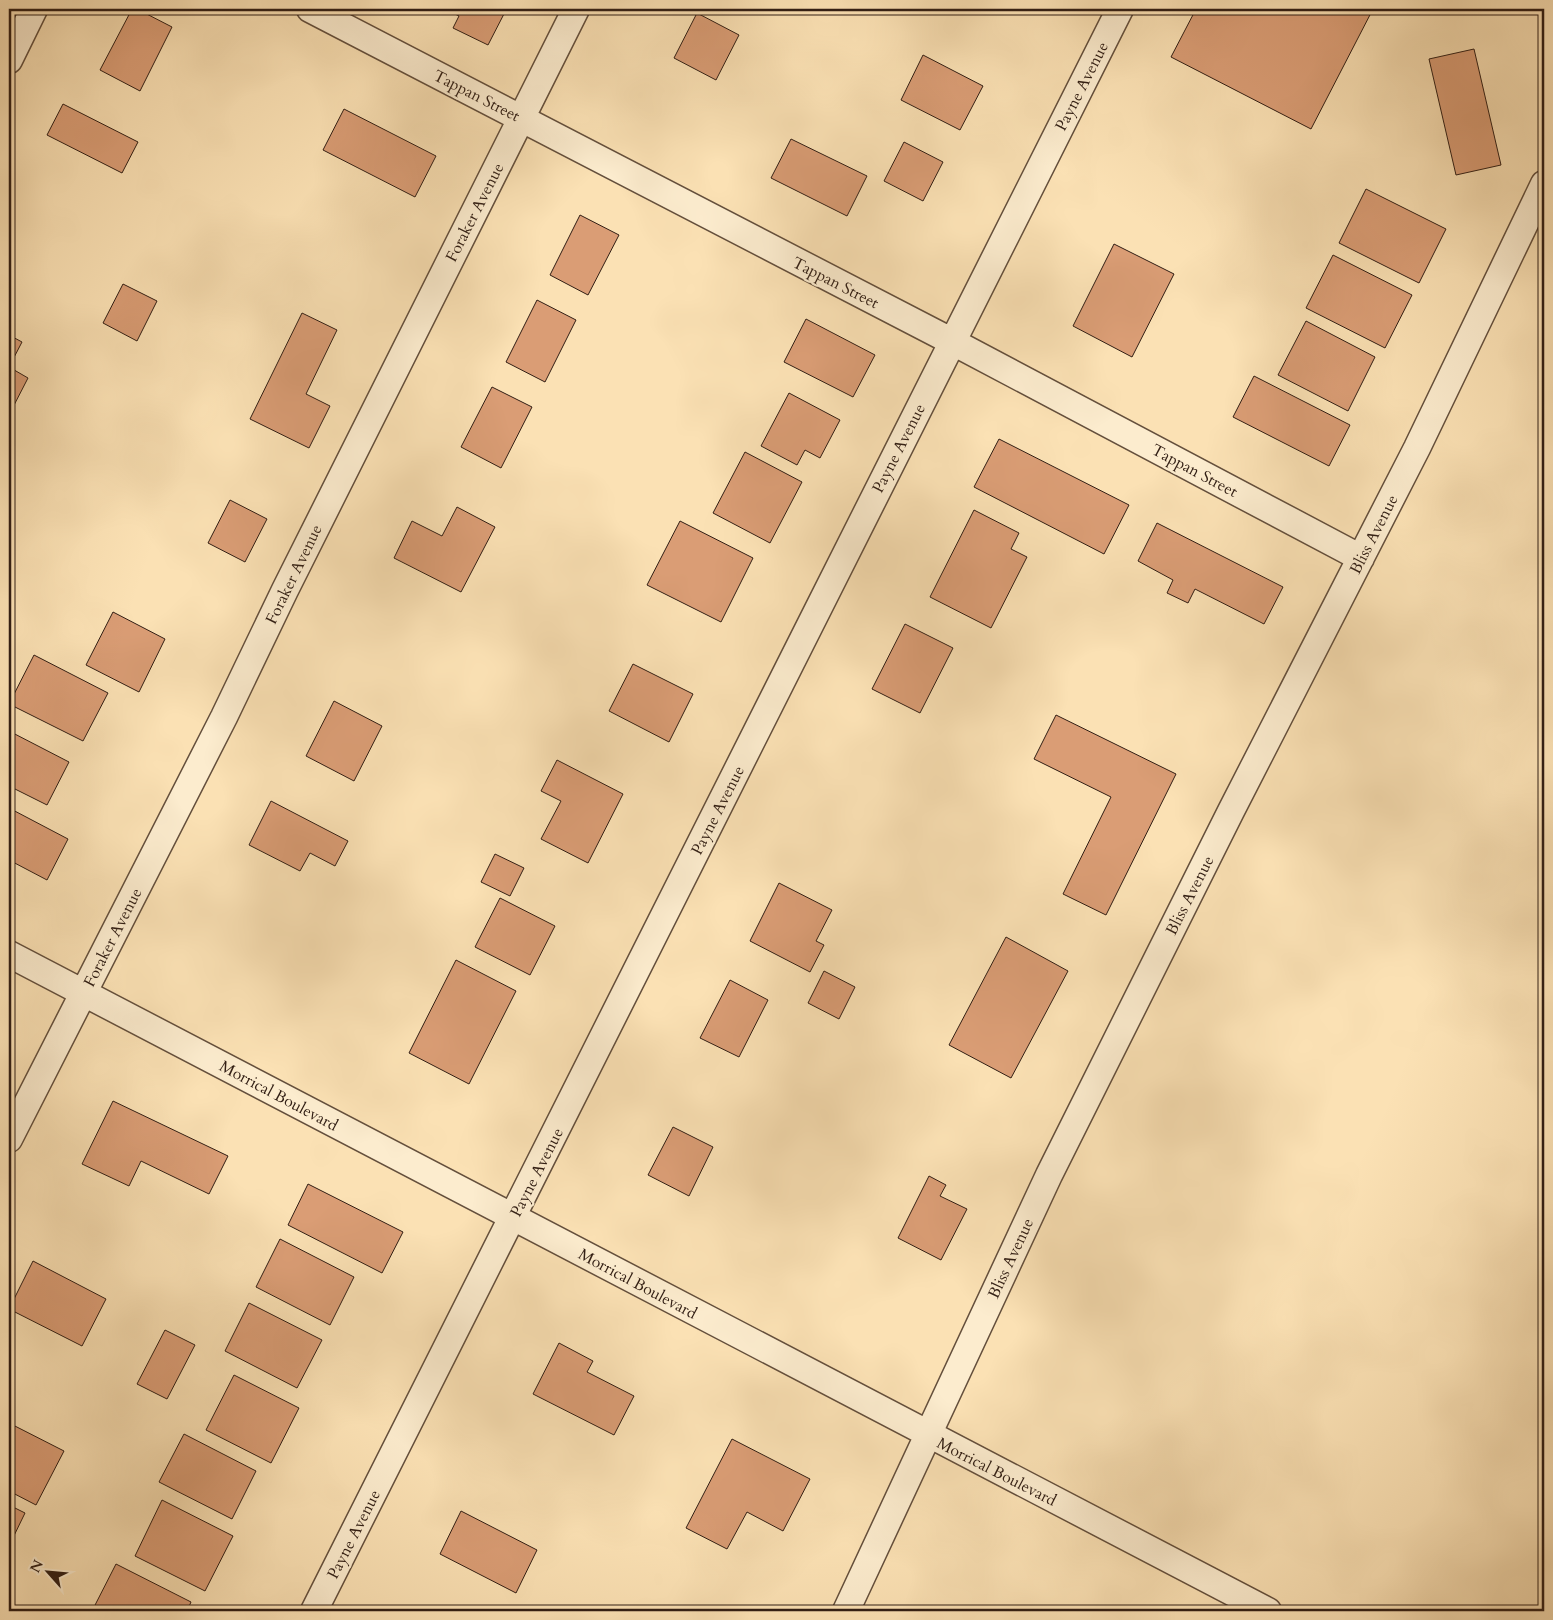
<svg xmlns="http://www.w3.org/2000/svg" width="1553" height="1620" viewBox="0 0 1553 1620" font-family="Cardo,serif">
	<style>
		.building { fill: #da9d75; stroke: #311e14 }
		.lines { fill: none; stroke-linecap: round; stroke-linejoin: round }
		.minor-casing { stroke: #644f3c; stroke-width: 29 }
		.minor { stroke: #fcecce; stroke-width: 26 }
		.labels { text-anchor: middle; stroke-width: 4.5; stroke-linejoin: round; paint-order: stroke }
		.street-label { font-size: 16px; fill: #311e14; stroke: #fcecce }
	</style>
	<rect width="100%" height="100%" fill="#fbe1b4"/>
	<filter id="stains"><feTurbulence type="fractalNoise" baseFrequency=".004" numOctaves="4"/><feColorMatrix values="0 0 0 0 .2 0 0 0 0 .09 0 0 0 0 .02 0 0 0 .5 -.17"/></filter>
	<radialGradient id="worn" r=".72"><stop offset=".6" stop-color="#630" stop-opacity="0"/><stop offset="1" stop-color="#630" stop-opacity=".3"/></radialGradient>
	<path class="building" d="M132 9H137L172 27 140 91 100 70Z
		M445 9H502L506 10 488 45 453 28 459 16Z
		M894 9H905L903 13Z
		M1196 9H1373L1311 129 1171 57Z
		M697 13 739 35 716 80 674 58Z
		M1474 49 1501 165 1456 175 1429 59Z
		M923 55 983 86 960 130 901 100Z
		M63 104 138 142 122 173 47 135Z
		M344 109 436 156 415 197 323 150Z
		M791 139 867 176 847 216 771 178Z
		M904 142 943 162 923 201 884 181Z
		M1366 189 1446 229 1419 283 1339 243Z
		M580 215 619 235 588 295 550 275Z
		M1114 244 1174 274 1132 357 1073 326Z
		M1333 255 1412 295 1385 348 1306 308Z
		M123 284 157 301 137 341 103 323Z
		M537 300 576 320 545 382 506 362Z
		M302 313 337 330 306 394 330 406 309 448 250 419Z
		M806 319 875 355 853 397 784 362Z
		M1306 321 1375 357 1348 411 1278 375Z
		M9 335 22 342 9 367 28 378 11 411 9 410Z
		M1254 376 1350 425 1329 466 1233 417Z
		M492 387 532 407 501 468 461 447Z
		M789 393 840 420 820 458 805 450 797 465 761 446Z
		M999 439 1129 505 1104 554 974 487Z
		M745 452 802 482 770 543 713 513Z
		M230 500 267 519 245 562 208 543Z
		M457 507 495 527 461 592 394 558 412 521 442 536Z
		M974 510 1019 533 1011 549 1027 557 991 628 930 597Z
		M680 521 753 558 721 622 647 585Z
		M1157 523 1283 587 1264 624 1195 589 1188 603 1167 593 1173 580 1138 561Z
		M113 612 165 639 139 692 86 665Z
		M905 624 953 648 920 713 872 689Z
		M34 655 108 693 83 741 9 704Z
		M633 664 693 694 669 742 609 711Z
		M334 701 382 726 354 781 306 756Z
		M1056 715 1176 774 1106 915 1063 894 1111 797 1034 759Z
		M9 731 69 762 47 805 9 786Z
		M557 760 623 794 588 863 541 839 561 801 541 791Z
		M271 801 348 841 335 866 310 853 300 871 249 845Z
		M9 808 68 839 47 880 9 860Z
		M495 854 524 868 510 896 481 882Z
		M779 883 832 910 816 941 824 945 810 972 750 941Z
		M500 898 555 926 530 975 475 947Z
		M1006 937 1068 971 1011 1078 949 1045Z
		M456 960 516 991 469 1084 409 1053Z
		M824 971 855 987 839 1019 808 1003Z
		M730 980 768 1000 739 1057 700 1038Z
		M113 1101 228 1156 209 1194 141 1161 129 1186 82 1164Z
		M673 1127 713 1147 689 1196 648 1175Z
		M929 1176 946 1185 940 1196 967 1209 941 1260 898 1238Z
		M308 1184 403 1232 382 1273 288 1225Z
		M280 1239 354 1277 330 1325 256 1287Z
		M33 1261 106 1299 82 1346 9 1309Z
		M249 1303 322 1340 297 1388 225 1351Z
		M165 1330 195 1345 167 1399 137 1384Z
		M559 1343 593 1361 587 1372 634 1396 614 1435 533 1394Z
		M234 1375 299 1408 271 1463 206 1430Z
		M9 1423 64 1451 36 1505 9 1491Z
		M184 1434 256 1471 232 1519 159 1482Z
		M732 1439 810 1479 783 1531 747 1512 727 1549 686 1528Z
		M162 1500 233 1536 205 1591 135 1556Z
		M9 1505 25 1513 9 1546Z
		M461 1511 537 1550 516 1593 440 1554Z
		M116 1564 191 1602 187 1611H92Z"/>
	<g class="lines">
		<defs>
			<path id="minor" d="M310 9 951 341 1361 558
				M9 60 34 9
				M9 954 1268 1611
				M9 1139 224 717 285 590 576 9
				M314 1611 1120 9
				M846 1611 1049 1175 1231 811 1417 448 1544 184"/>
		</defs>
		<use href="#minor" class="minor-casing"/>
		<use href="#minor" class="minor"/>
	</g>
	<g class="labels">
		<g class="street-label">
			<text transform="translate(1081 86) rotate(-63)" y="6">Payne Avenue</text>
			<text transform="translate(477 95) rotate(27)" y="6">Tappan Street</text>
			<text transform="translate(474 212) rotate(-63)" y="6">Foraker Avenue</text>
			<text transform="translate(836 282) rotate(27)" y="6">Tappan Street</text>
			<text transform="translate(898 448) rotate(-63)" y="6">Payne Avenue</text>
			<text transform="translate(1195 470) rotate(28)" y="6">Tappan Street</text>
			<text transform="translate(1373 534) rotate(-63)" y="6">Bliss Avenue</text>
			<text transform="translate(293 574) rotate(-64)" y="6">Foraker Avenue</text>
			<text transform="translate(717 810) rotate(-63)" y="6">Payne Avenue</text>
			<text transform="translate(1189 895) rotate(-63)" y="6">Bliss Avenue</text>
			<text transform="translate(112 937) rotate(-63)" y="6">Foraker Avenue</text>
			<text transform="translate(279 1095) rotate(28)" y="6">Morrical Boulevard</text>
			<text transform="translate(536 1172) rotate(-63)" y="6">Payne Avenue</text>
			<text transform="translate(1010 1258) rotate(-65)" y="6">Bliss Avenue</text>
			<text transform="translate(638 1283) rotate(28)" y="6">Morrical Boulevard</text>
			<text transform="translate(997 1471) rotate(27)" y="6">Morrical Boulevard</text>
			<text transform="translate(353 1534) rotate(-63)" y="6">Payne Avenue</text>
		</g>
	</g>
	<rect width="1553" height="1620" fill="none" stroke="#fbe1b4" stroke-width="30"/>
	<rect x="10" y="10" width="1533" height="1600" fill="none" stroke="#311e14" stroke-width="2.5"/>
	<rect x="15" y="15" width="1523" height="1590" fill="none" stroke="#311e14"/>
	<g transform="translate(48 1572) rotate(297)" stroke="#fcecce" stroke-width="4" paint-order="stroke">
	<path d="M0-4L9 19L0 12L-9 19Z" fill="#311e14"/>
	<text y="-8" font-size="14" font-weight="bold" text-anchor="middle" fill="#311e14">N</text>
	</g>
	<rect width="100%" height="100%" filter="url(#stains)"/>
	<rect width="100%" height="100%" fill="url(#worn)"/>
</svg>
